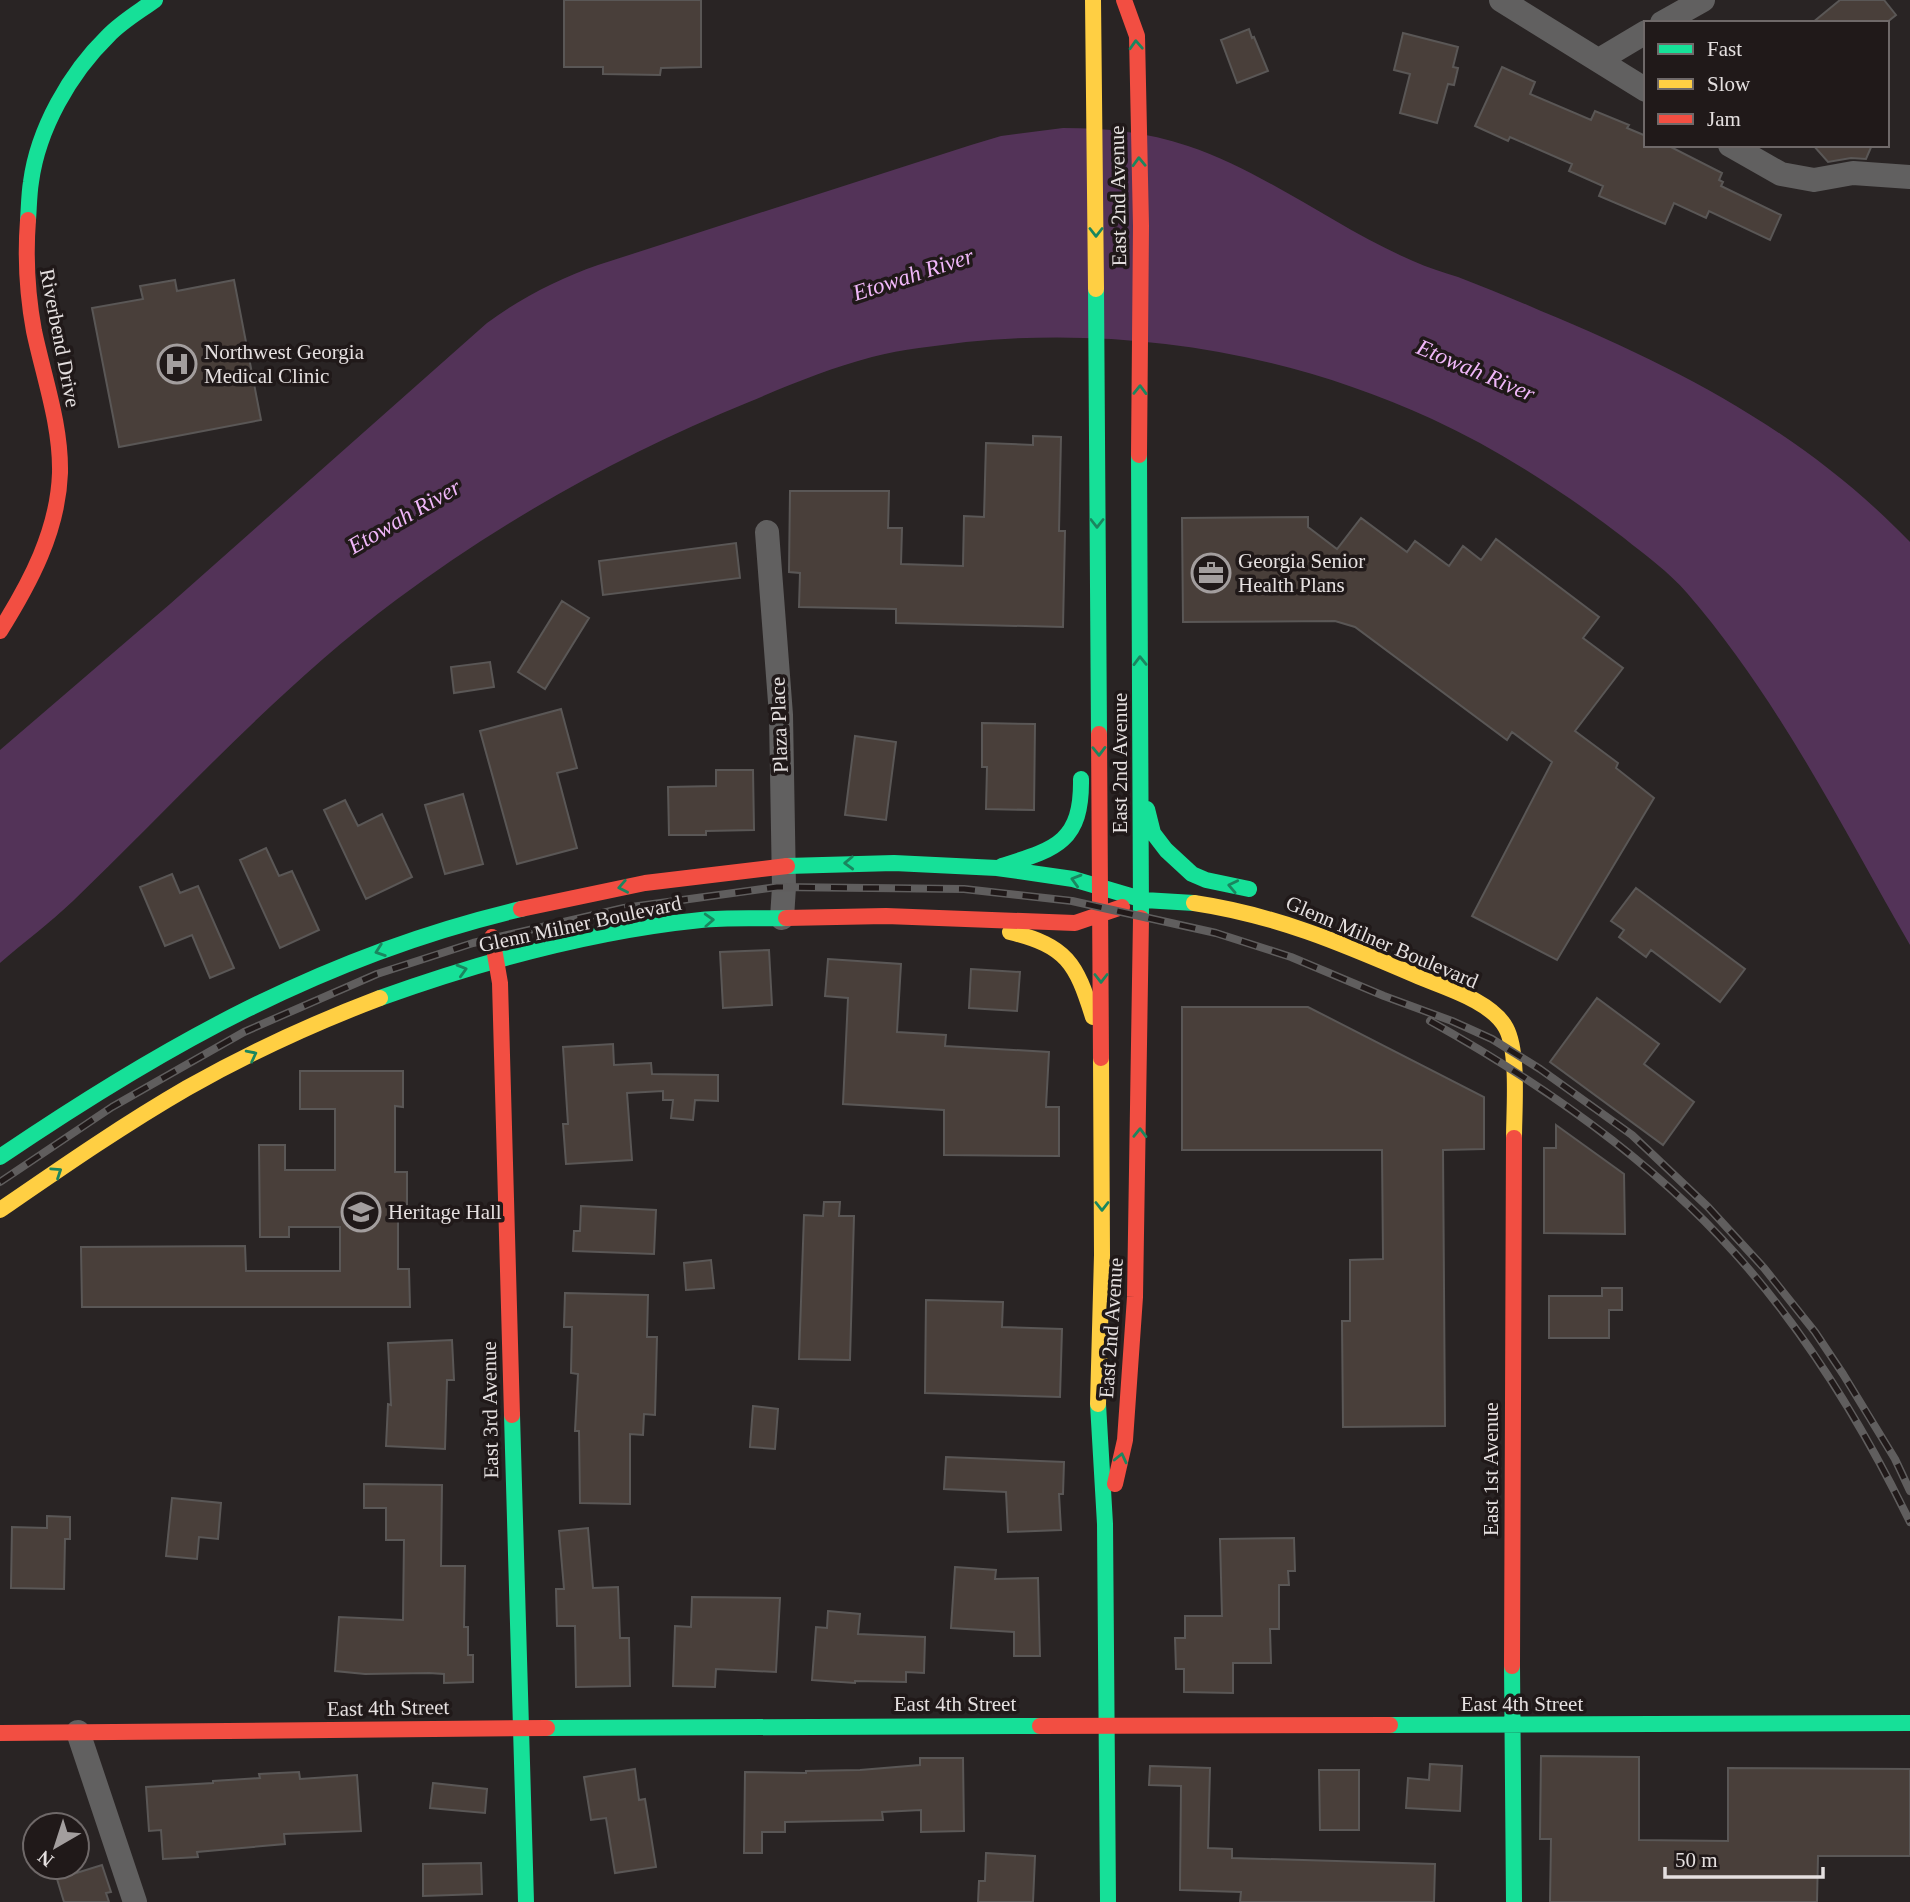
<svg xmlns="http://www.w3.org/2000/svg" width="1910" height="1902" viewBox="0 0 1910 1902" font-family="'Times New Roman',serif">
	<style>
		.water { fill: #533358 }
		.building { fill: #493f3a; stroke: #5a5756; stroke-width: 2 }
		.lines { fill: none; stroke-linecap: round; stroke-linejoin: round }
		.street { stroke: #616060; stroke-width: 24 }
		.fast { stroke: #16e098; stroke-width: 16 }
		.slow { stroke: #ffcf43; stroke-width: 16 }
		.jam { stroke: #f24e42; stroke-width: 16 }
		.rail-casing { stroke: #605e5e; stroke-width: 8 }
		.rail { stroke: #201919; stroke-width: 5; stroke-dasharray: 16; stroke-linecap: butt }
		.oneway { stroke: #1a865f }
		.labels { text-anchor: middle; stroke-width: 7; stroke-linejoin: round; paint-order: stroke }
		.street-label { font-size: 21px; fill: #e5e0e0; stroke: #201919 }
		.poi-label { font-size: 21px; fill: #e5e0e0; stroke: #201919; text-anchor: start }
		.water-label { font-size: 23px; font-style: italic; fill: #f0b7f9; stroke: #201919 }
	</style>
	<rect width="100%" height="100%" fill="#292424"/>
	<path class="water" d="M1063 128C1106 128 1147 132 1188 146 1268 173 1336 228 1413 261 1428 268 1443 272 1458 277 1486 288 1514 299 1541 311 1679 368 1805 433 1910 542V945C1841 825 1778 698 1687 593 1669 572 1645 555 1624 538 1564 492 1501 451 1432 419 1286 352 1125 326 966 342 935 346 903 349 872 357 830 368 789 385 749 402 623 453 505 519 396 600 277 689 179 799 73 901 50 923 24 942 0 963V750L170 604 487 323C521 298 558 279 598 265L971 145 1001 136Z"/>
	<path class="building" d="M564 0H701V67L661 68 660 75 603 74V67H564Z
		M1840 0H1884L1896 15 1886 23H1812Z
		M1249 29 1252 38 1254 37 1268 71 1237 83 1221 40Z
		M1403 33 1458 47 1453 67 1458 68 1454 85 1448 84 1437 123 1400 113 1410 74 1394 70Z
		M1502 67 1535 82 1530 94 1591 120 1595 111 1629 125 1627 128 1646 136V145H1667L1722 173 1719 180 1723 182 1721 186 1781 215 1770 240 1709 211 1706 218 1674 203 1665 224 1599 196 1603 186 1569 171 1572 164 1510 137 1508 141 1475 126Z
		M1813 145H1872L1866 159 1851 158 1828 162Z
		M175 280 177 291 234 280 261 420 119 447 92 308 143 299 140 286Z
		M1033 436 1061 437 1059 531H1065L1063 627 896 623V609L799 607 800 573 789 572 790 491H889L888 528H902L901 564 963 566 964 516 984 517 986 443 1033 445Z
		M1308 517V527L1337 549 1361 518 1407 552 1415 541 1449 566 1463 546 1481 560 1496 539 1599 617 1583 638 1623 668 1575 731 1618 763 1616 768 1654 798 1557 960 1472 916 1552 762 1512 732 1507 740 1355 627 1335 621 1183 622 1182 518Z
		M736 543 740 578 603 595 599 561Z
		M562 601 589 618 545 689 518 672Z
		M490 662 494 687 454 693 451 667Z
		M561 709 577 768 557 773 577 848 517 864 480 731Z
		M982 723 1035 724 1034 810 986 809 987 767H982Z
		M855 736 896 742 886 820 845 815Z
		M716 770H753L754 830 706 831V835H669L668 787 716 786Z
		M463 794 483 864 445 874 425 805Z
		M345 800 358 826 382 814 412 877 366 899 324 810Z
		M266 848 279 876 292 871 319 930 280 948 240 860Z
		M172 874 180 893 198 886 234 968 210 978 192 935 165 946 140 887Z
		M1636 888 1745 969 1720 1002 1651 950 1646 957 1619 937 1624 930 1611 921Z
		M769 950 772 1005 723 1008 720 952Z
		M828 959 901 964 897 1032 946 1035 945 1046 1049 1052 1046 1107H1059V1156L944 1155V1110L843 1104 848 998 825 996Z
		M971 969 1020 972 1017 1011 969 1008Z
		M1597 998 1659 1044 1644 1064 1694 1102 1663 1145 1550 1062Z
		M1182 1007H1308L1484 1097V1149L1443 1150 1445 1426 1343 1427 1342 1321H1350V1260L1383 1259 1382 1150H1182Z
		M613 1044 614 1065 651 1063 652 1074 718 1075V1101L695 1100 693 1120 671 1118 673 1100H663V1091L627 1093 632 1160 566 1164 563 1124H568L563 1047Z
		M300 1071H403V1107L395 1106V1172H407V1204L398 1205V1269H409L410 1307H82L81 1247 245 1246 246 1271H340V1227H289V1237H260L259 1145H285V1170H335V1109H300Z
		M1556 1125 1624 1174 1625 1234 1544 1233V1148H1556Z
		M824 1202H840L839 1216H854L850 1360 799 1359 804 1215 823 1216Z
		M581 1206 656 1210 654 1254 573 1251 574 1231H580Z
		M711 1260 714 1288 686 1290 684 1263Z
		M1602 1288H1622V1310H1609V1338H1549V1296H1602Z
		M565 1293 648 1295 647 1337H657L655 1415 644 1414 643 1435 630 1434V1504L580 1503 579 1431H575L578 1374 571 1373 572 1327H564Z
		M926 1300 1003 1302 1002 1327 1062 1329 1060 1397 925 1393Z
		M452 1340 454 1380H447L445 1449 386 1446 388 1404 391 1405 388 1343Z
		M753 1406 778 1409 775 1449 750 1447Z
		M946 1457 1064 1462 1063 1494H1059L1061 1530 1008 1532 1006 1492 944 1489Z
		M364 1484 442 1485 441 1566H465L464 1627H468V1655H473V1682L444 1683V1674L429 1673 365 1674 335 1671 339 1617 403 1620 404 1540H386V1508H364Z
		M172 1498 221 1503 218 1539 199 1537 197 1559 166 1556Z
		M47 1516 70 1517V1539H65L64 1589 11 1588 12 1527 47 1528Z
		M588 1528 593 1588 618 1587 620 1638H629L630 1686 576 1687 575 1626H557L556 1589H564L559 1531Z
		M1294 1538 1295 1571H1288L1289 1585H1279V1629H1270L1271 1663H1233V1693L1184 1692V1669H1176L1175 1638H1185V1616H1222L1220 1539Z
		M955 1567 996 1570 995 1579 1038 1578 1040 1656H1014V1632L951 1628Z
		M692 1597 780 1598 776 1672 716 1669 715 1687 673 1686 675 1626 691 1627Z
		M828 1611 860 1614 858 1634 925 1637 924 1673 906 1672V1682L855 1681V1683L812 1680 816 1627 827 1628Z
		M1541 1756 1639 1757V1840L1728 1841V1768L1910 1769V1856H1818L1817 1902H1550L1551 1839H1540Z
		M920 1758H963L964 1831 921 1832V1810L882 1812 883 1820 785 1822V1832H762V1853H744L745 1772 806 1773V1771L860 1770 920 1765Z
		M1430 1764 1462 1766 1460 1811 1406 1808 1408 1778 1429 1780Z
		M1150 1766 1210 1768 1208 1848 1232 1849V1858L1435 1864 1434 1902H1240L1241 1892 1180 1890 1181 1786 1149 1785Z
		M635 1769 639 1800 645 1799 656 1867 615 1873 606 1818 591 1820 584 1777Z
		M1319 1770H1359V1830H1320Z
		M299 1772 300 1779 357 1775 361 1831 284 1834 285 1844 197 1852 198 1857 163 1859 161 1830 149 1831 146 1787 213 1783V1781L260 1778 259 1774Z
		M433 1783 487 1789 485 1813 430 1808Z
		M986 1853 1035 1856 1033 1902H978L979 1881H985Z
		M481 1863 482 1894 423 1896V1864Z
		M102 1865 111 1892 106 1893 109 1902H64L57 1879Z"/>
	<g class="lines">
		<path class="street" d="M1501 0 1646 90
			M1662 23 1703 0
			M1599 60 1646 32
			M1730 145 1781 174 1814 180 1853 173 1910 177
			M767 532 781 715 784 887 782 918
			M78 1732 135 1902"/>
		<path class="fast" d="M28 220C29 207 29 194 31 182 38 129 70 73 108 36 121 22 140 11 155 0
			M1096 289 1099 734
			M1139 455 1141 918
			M1147 809 1153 833 1166 850 1192 874 1206 880 1249 889
			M787 866 894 863 997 868 1073 879 1144 900 1194 903
			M1002 866C1056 849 1082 842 1081 779
			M380 998C483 961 592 931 701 920 729 917 758 919 786 918
			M0 1157C165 1045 325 955 521 909
			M1098 1404 1105 1524 1108 1902
			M512 1415 526 1902
			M1512 1666 1514 1902
			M1390 1725 1910 1723
			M547 1728 1040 1726"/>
		<path class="slow" d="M1093 0 1096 289
			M1194 903C1275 915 1341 943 1415 975 1442 987 1491 1000 1506 1028 1519 1052 1514 1110 1514 1138
			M1010 932C1067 946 1076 963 1093 1017
			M0 1210C61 1168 123 1125 187 1088 249 1053 314 1023 380 998
			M1098 1404 1102 1255 1101 1058"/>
		<path class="jam" d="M1124 0 1137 36 1141 226 1139 455
			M0 631C30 583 58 531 60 473 61 425 44 378 34 331 27 293 25 259 28 220
			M1099 734 1101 1058
			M521 909 645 883 787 866
			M786 918 886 916 1075 923 1122 907
			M492 937 500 983 512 1415
			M1115 1484 1125 1440 1135 1297 1141 918
			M1512 1666 1514 1138
			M1040 1726 1390 1725
			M0 1733 547 1728"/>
		<defs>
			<path id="rail" d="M1430 1021C1523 1073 1611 1132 1689 1206 1783 1295 1854 1407 1910 1522
				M0 1182 112 1107 244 1032 377 974 473 943 624 908 777 887 964 889 1072 901 1216 933 1291 957 1384 996 1452 1021 1492 1039 1540 1069 1632 1135 1708 1207 1764 1268 1815 1332 1843 1374 1895 1459 1910 1491"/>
		</defs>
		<use href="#rail" class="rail-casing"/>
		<use href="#rail" class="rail"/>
	</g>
	<defs><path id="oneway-chevron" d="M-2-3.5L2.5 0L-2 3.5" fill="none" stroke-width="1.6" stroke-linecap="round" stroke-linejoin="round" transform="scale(1.75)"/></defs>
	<g class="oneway">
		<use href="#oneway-chevron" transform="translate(1136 45) rotate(-93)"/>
		<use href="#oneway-chevron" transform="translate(1139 162) rotate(-92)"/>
		<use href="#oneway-chevron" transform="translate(1096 232) rotate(90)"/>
		<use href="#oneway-chevron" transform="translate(1140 390) rotate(-89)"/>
		<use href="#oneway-chevron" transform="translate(1097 523) rotate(90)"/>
		<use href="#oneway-chevron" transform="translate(1140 661) rotate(-91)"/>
		<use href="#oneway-chevron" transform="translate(1099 751) rotate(89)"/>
		<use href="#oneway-chevron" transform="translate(849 863) rotate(178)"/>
		<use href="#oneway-chevron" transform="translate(1076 880) rotate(-164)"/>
		<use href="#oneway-chevron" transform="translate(1233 886) rotate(-168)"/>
		<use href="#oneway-chevron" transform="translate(623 887) rotate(169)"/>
		<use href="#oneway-chevron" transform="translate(709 920) rotate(-3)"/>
		<use href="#oneway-chevron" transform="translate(380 951) rotate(161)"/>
		<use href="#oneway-chevron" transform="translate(462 970) rotate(-16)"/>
		<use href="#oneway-chevron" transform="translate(1101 978) rotate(90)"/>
		<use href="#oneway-chevron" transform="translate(252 1055) rotate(-27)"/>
		<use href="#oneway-chevron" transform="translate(1140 1133) rotate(-89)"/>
		<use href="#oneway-chevron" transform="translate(57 1172) rotate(-34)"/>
		<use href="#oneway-chevron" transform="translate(1102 1206) rotate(90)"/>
		<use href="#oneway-chevron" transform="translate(1121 1458) rotate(-77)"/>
	</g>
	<defs>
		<symbol id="hospital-ring" viewBox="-11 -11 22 22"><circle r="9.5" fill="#201919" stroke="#a39e9e" stroke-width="1.5"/><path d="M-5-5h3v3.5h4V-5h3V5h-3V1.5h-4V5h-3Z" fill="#a39e9e"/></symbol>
		<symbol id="office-ring" viewBox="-11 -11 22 22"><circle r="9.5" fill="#201919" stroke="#a39e9e" stroke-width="1.5"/><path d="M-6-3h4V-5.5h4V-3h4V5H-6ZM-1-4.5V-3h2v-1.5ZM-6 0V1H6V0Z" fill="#a39e9e"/></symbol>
		<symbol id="university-ring" viewBox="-11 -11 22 22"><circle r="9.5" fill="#201919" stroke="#a39e9e" stroke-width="1.5"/><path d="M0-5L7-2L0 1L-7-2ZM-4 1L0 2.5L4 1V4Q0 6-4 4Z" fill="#a39e9e"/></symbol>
	</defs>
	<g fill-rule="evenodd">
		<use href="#hospital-ring" x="155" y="342" width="44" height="44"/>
		<use href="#office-ring" x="1189" y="551" width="44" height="44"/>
		<use href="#university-ring" x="339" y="1190" width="44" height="44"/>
	</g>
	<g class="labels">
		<g class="street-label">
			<text transform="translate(1118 196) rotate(-91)" y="7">East 2nd Avenue</text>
			<text transform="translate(60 338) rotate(79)" y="7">Riverbend Drive</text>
			<text transform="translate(779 725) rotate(-92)" y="7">Plaza Place</text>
			<text transform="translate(1120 763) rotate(-90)" y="7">East 2nd Avenue</text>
			<text transform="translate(580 924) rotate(-12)" y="7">Glenn Milner Boulevard</text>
			<text transform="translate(1382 942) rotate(23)" y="7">Glenn Milner Boulevard</text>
			<text transform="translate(1111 1328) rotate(-86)" y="7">East 2nd Avenue</text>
			<text transform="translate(490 1410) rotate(-91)" y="7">East 3rd Avenue</text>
			<text transform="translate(1491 1469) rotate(-90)" y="7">East 1st Avenue</text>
			<text x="955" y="1711">East 4th Street</text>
			<text x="1522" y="1711">East 4th Street</text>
			<text transform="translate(388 1708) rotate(-1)" y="7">East 4th Street</text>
		</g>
		<g class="poi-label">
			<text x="204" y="359">Northwest Georgia<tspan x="204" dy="24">Medical Clinic</tspan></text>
			<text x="1238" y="568">Georgia Senior<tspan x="1238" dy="24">Health Plans</tspan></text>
			<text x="388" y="1219">Heritage Hall</text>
		</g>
		<g class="water-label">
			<text transform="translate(913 274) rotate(-18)" y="8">Etowah River</text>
			<text transform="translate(1476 370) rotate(23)" y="8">Etowah River</text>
			<text transform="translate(404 516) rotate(-30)" y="8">Etowah River</text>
		</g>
	</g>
	<rect x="1644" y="21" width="245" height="126" fill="#201919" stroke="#6f6969" stroke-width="2"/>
	<rect x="1658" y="44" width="35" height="10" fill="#16e098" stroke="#6f6969" stroke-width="2"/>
	<text x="1707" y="56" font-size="21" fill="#e5e0e0">Fast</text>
	<rect x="1658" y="79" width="35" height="10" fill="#ffcf43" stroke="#6f6969" stroke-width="2"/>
	<text x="1707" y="91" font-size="21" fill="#e5e0e0">Slow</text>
	<rect x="1658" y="114" width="35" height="10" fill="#f24e42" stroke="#6f6969" stroke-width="2"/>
	<text x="1707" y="126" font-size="21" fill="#e5e0e0">Jam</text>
	<g transform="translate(56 1846) rotate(219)"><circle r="33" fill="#201919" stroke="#6f6969" stroke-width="2"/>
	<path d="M0-5L12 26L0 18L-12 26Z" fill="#a39e9e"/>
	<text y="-10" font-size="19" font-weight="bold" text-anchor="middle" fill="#e5e0e0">N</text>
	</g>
	<path d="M1665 1867v10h158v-10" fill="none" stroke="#e5e0e0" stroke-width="3.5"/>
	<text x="1675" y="1867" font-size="21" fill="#e5e0e0" stroke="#201919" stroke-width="5" paint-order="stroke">50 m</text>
</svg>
